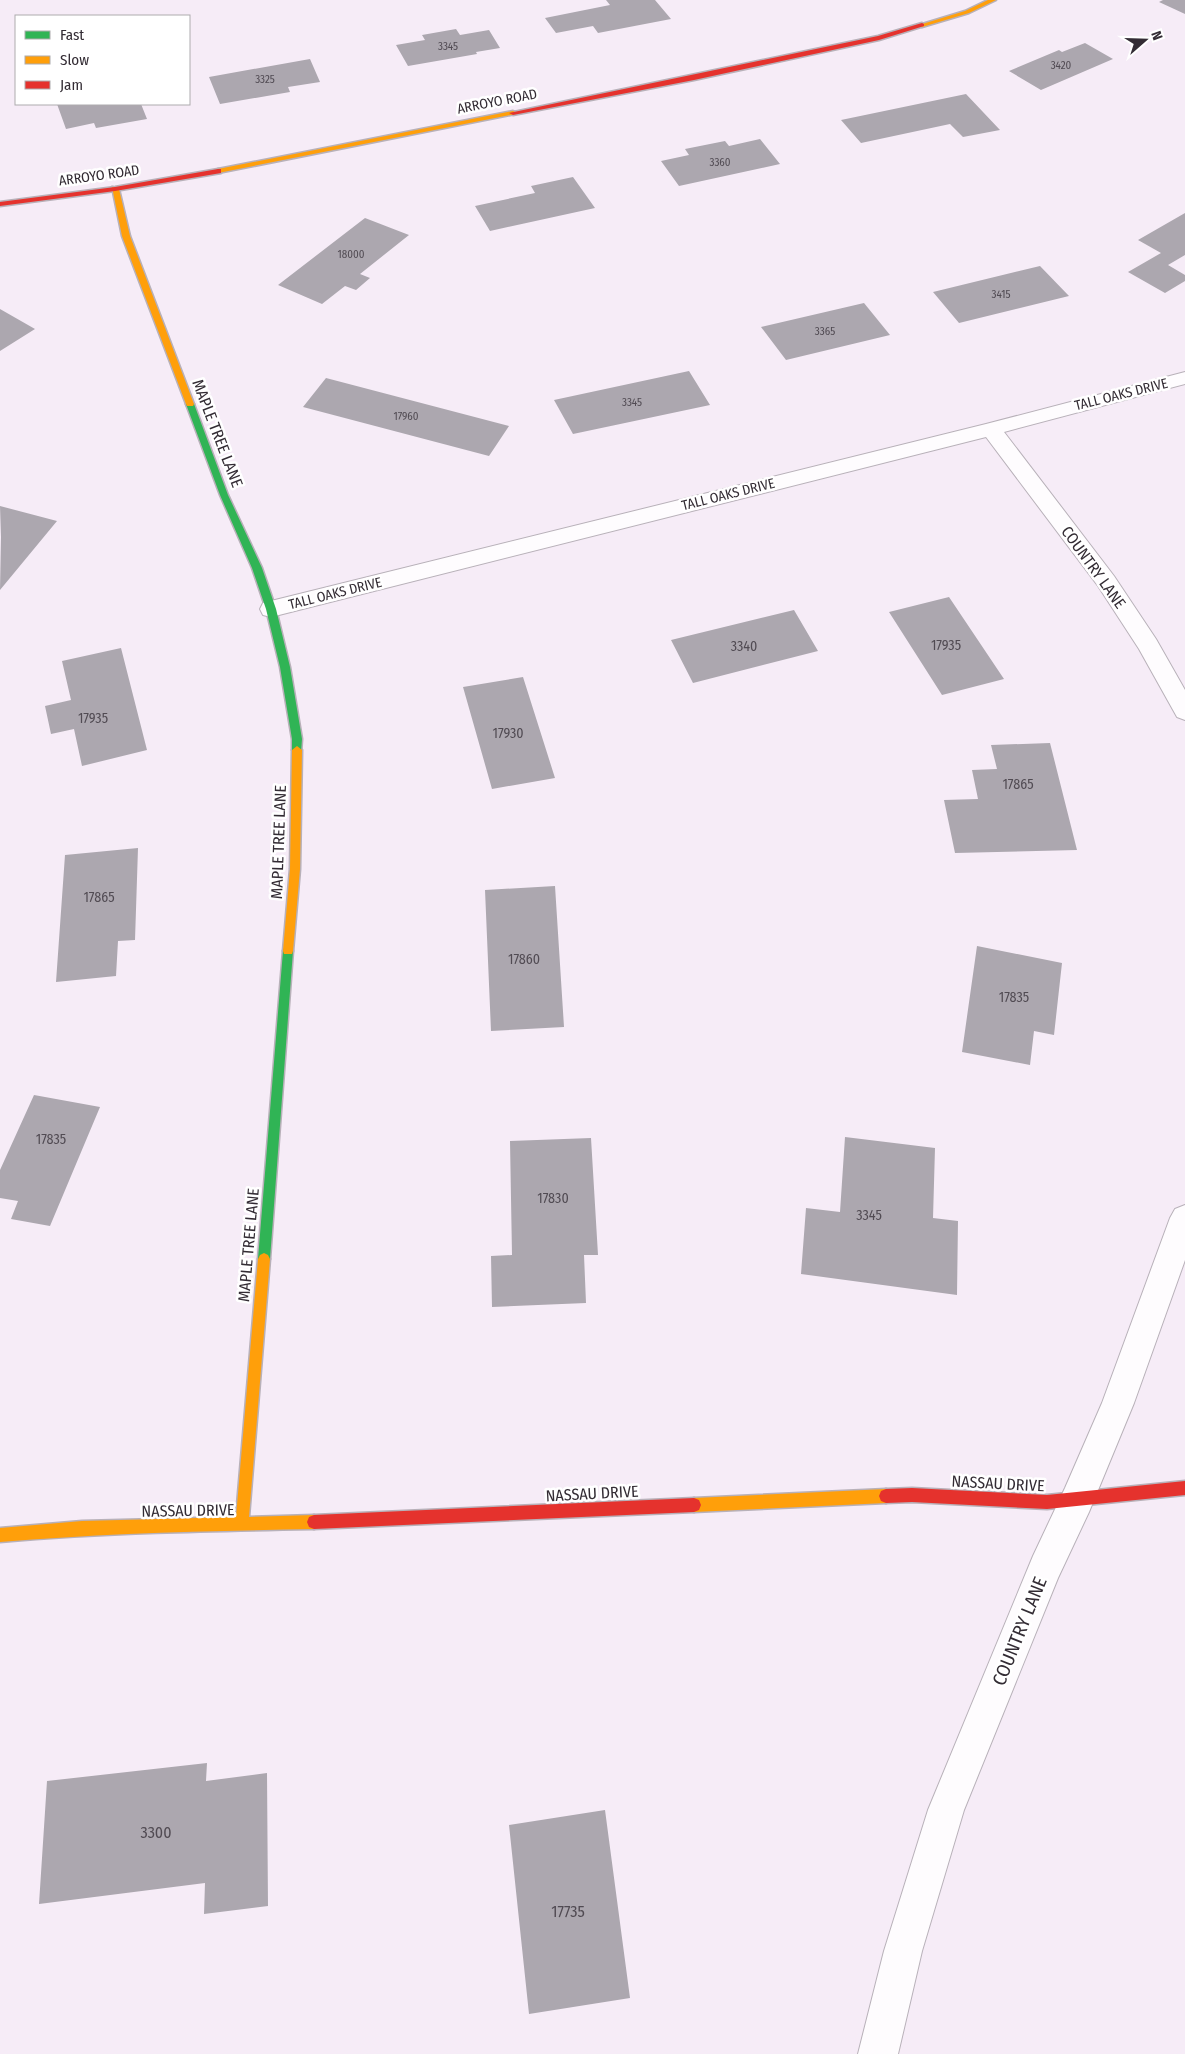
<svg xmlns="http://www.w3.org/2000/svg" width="1185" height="2054" viewBox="0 0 1185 2054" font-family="'Fira Sans Condensed',sans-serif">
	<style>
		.building { fill: #aca7af }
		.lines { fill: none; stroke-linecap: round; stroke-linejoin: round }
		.street-casing { stroke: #b8b1b9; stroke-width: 2 }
		.fast-casing { stroke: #b8b1b9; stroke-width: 3 }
		.slow-casing { stroke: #b8b1b9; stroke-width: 3 }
		.jam-casing { stroke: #b8b1b9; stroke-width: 3 }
		.street { fill: #fefcfe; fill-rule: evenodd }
		.fast { fill: #30b455; fill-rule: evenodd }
		.slow { fill: #ff9f0a; fill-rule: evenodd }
		.jam { fill: #e5322d; fill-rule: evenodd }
		.labels { text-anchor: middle; stroke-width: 5; stroke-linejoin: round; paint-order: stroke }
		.far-number-label { font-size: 11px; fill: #514b53 }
		.far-street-label { font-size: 14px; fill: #332c34; stroke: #fff }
		.number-label { font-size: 14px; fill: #514b53 }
		.street-label { font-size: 16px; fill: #332c34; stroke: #fff }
		.near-number-label { font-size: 16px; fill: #514b53 }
		.near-street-label { font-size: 19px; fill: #332c34; stroke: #fff }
	</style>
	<rect width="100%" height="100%" fill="#f6ecf7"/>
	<path class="building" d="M606 0H655L671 19 598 33 593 26 556 33 545 18 610 5Z
		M1163 0H1185V14L1159 2Z
		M456 29 460 35 489 30 500 48 476 52 477 54 408 66 396 45 425 40 422 35Z
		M1085 43 1113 59 1041 90 1009 71 1059 50 1062 52Z
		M310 59 320 82 288 87 290 92 220 104 209 77Z
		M966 94 1000 130 963 137 950 124 861 143 841 120Z
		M57 104H141L147 119 96 128 94 123 66 129Z
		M760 139 780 164 679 186 661 161 689 155 685 149 725 141 729 146Z
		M573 177 595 208 490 231 475 206 535 193 531 186Z
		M1185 213V255L1168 265 1185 275V281L1165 293 1128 272 1161 253 1138 240Z
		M365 218 409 235 360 274 370 278 356 290 345 286 322 304 278 285Z
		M1040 266 1069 296 959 323 933 292Z
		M864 303 890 335 786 360 761 327Z
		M0 309 35 329 0 351Z
		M689 371 710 405 573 434 554 400Z
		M326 378 509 426 489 456 303 407Z
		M0 506 57 521 0 590 1 537Z
		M949 597 1004 679 942 695 889 612Z
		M794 610 818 651 693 683 671 640Z
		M121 648 147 750 82 766 74 729 51 734 45 706 71 700 62 661Z
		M523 677 555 778 492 789 463 687Z
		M1050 743 1077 850 955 853 944 800 978 799 972 770 997 769 991 745Z
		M138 848 135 940 118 941 116 976 56 982 65 855Z
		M555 886 564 1027 491 1031 485 890Z
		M977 946 1062 963 1054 1035 1034 1031 1030 1065 962 1052Z
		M34 1095 100 1107 50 1226 11 1219 18 1201 0 1198V1170Z
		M845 1137 935 1148 933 1218 958 1221 957 1295 801 1274 806 1208 840 1212Z
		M591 1138 598 1255H584L586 1303 492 1307 491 1256 512 1255 510 1141Z
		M207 1763 206 1781 267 1773 268 1906 204 1914 205 1883 39 1904 47 1781Z
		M605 1810 630 1998 529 2014 509 1825Z"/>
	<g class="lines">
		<defs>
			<path id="street" d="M1185 372V384L1004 432 1114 576 1156 639 1185 690V720L1177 717 1139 649 1098 586 986 437 271 617 263 615 260 609 263 603 271 601 986 424Z
				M1185 1205V1260L1134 1403 1089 1512 1058 1578 964 1810 922 1951 898 2054H858L884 1951 928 1810 1033 1556 1065 1488 1102 1403 1170 1218 1175 1209Z"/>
			<path id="fast" d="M190 401 194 404 228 495 262 568 276 609 290 667 302 739 301 753 297 754 292 750V739L280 667 266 609 252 568 220 495 186 404Z
				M288 947 292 948 293 951 270 1259 268 1263 264 1265 260 1263 258 1259 283 951 284 948Z"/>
			<path id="slow" d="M988 0H996L969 13 922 27 919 25 965 11Z
				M513 111 517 113 515 114 218 173 214 171 218 169Z
				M112 187 119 189 130 236 194 404 193 406H187L186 404 122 236Z
				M297 746 302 750 300 869 293 951 292 954H284L283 951 290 869 292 750Z
				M264 1253 268 1255 270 1259 249 1517 314 1515 319 1517 321 1522 319 1527 314 1529C209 1531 105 1533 0 1542V1528L82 1521 236 1517 258 1259 260 1255Z
				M886 1489 891 1491 893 1496 891 1501 886 1503 694 1512 689 1510 687 1505 689 1500 694 1498Z"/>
			<path id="jam" d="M922 23 924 24V26L879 40 694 80 513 115 509 113 878 36Z
				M218 169H221V173L115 191 0 206V202L115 187Z
				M1185 1481V1495L1047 1509 912 1502 886 1503 881 1501 879 1496 881 1491 886 1489 912 1488 1047 1495Z
				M694 1498 699 1500 701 1505 699 1510 694 1512 314 1529 309 1527 307 1522 309 1517 314 1515Z"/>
		</defs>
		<use href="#street" class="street-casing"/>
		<use href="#fast" class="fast-casing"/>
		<use href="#slow" class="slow-casing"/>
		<use href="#jam" class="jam-casing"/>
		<use href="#street" class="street"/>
		<use href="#fast" class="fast"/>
		<use href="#slow" class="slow"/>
		<use href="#jam" class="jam"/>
	</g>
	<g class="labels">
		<g class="far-number-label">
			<text x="448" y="50">3345</text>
			<text x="1061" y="69">3420</text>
			<text x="265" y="83">3325</text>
			<text x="720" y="166">3360</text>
			<text x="351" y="258">18000</text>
			<text x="1001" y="298">3415</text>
			<text x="825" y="335">3365</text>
			<text x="632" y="406">3345</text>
			<text x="406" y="420">17960</text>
		</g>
		<g class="far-street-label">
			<text transform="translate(497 101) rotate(-11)" y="5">ARROYO ROAD</text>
			<text transform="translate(99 175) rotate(-8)" y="5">ARROYO ROAD</text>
			<text transform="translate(1121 394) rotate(-14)" y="5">TALL OAKS DRIVE</text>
			<text transform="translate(728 494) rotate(-14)" y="5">TALL OAKS DRIVE</text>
			<text transform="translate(335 593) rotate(-14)" y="5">TALL OAKS DRIVE</text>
		</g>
		<g class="number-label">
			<text x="946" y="650">17935</text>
			<text x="744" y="651">3340</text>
			<text x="93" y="723">17935</text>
			<text x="508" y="738">17930</text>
			<text x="1018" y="789">17865</text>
			<text x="99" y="902">17865</text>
			<text x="524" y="964">17860</text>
			<text x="1014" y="1002">17835</text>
			<text x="51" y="1144">17835</text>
			<text x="553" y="1203">17830</text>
			<text x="869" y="1220">3345</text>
		</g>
		<g class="street-label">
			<text transform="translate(218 433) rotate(69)" y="6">MAPLE TREE LANE</text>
			<text transform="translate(1094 567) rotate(54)" y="6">COUNTRY LANE</text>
			<text transform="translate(278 842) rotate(-88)" y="6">MAPLE TREE LANE</text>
			<text transform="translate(248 1245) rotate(-85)" y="6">MAPLE TREE LANE</text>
			<text transform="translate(998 1483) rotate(3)" y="6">NASSAU DRIVE</text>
			<text transform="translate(592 1493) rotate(-3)" y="6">NASSAU DRIVE</text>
			<text transform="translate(188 1510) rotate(-1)" y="6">NASSAU DRIVE</text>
		</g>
		<g class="near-number-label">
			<text x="156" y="1838">3300</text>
			<text x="568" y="1917">17735</text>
		</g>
		<g class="near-street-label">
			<text transform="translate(1019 1631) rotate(-68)" y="7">COUNTRY LANE</text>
		</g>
	</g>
	<rect x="15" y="15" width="175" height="90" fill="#ffffff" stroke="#adabae"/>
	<rect x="25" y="31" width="25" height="8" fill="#30b455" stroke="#adabae"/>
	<text x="60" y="40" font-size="15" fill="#332c34">Fast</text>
	<rect x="25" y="56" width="25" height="8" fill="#ff9f0a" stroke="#adabae"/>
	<text x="60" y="65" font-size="15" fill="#332c34">Slow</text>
	<rect x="25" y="81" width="25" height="8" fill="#e5322d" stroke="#adabae"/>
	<text x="60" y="90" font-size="15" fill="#332c34">Jam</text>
	<g transform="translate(1145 40) rotate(70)" stroke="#ffffff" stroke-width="4" paint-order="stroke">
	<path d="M0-4L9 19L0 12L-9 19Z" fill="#332c34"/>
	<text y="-8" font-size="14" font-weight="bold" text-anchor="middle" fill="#332c34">N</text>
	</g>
</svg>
